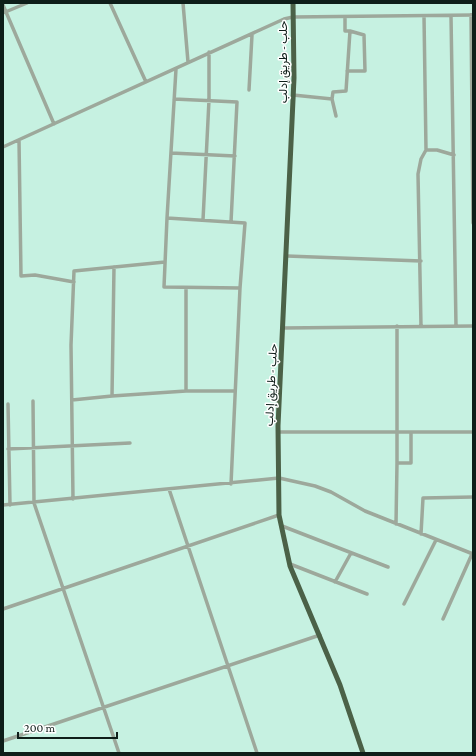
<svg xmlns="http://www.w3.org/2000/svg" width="476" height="756" viewBox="0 0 476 756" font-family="'Crimson Pro',Vazirmatn,serif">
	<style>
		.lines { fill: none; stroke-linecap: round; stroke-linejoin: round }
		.minor { stroke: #9da89b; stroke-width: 3.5 }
		.highway { stroke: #4b6147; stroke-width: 5 }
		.labels { text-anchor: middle; stroke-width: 3; stroke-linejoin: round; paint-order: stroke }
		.street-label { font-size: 12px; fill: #0e1e19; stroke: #fff }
	</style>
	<rect width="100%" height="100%" fill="#c6f1e1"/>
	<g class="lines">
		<path class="minor" d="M110 3 146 82
			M183 3 188 62
			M3 5 54 124
			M3 13 27 3
			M471 15 473 223
			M451 16 456 326
			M176 69 167 218 164 287 240 288
			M347 71H365L364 35 350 31
			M249 90 252 35
			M293 95 332 99
			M174 99 237 102 231 222
			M336 116 332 99 333 92 346 91 350 31H345V17
			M19 140 21 276 35 275 74 282
			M3 147 284 19 293 17 473 15
			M426 150H437L454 155
			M171 153 235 156
			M167 218 245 223 240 288 231 484
			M203 220 209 100V52
			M287 256 421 261
			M114 267 112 396 186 391H235
			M421 326 418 174 421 159 426 150 424 16
			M283 328 473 326
			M186 391V288
			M72 400 112 396
			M33 401 34 503 119 753
			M8 404 10 505
			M278 432H473
			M8 449 130 443
			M397 463V326
			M169 489 257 753
			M73 499 71 345 74 271 165 262
			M3 505 279 478 315 486 331 492 365 511 473 554
			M396 524 397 463H411V432
			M282 526 388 567
			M421 534 423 498 473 497
			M290 564 367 594
			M335 582 351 553
			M404 604 436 540
			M3 609 279 515
			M443 619 472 554
			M3 741 320 635"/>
		<path class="highway" d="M293 3 294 78 278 426 279 515 290 566 340 685 363 753"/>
	</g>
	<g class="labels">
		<g class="street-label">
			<text transform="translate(283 62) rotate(-90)" y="4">حلب - طريق إدلب</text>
			<text transform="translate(271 385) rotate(-87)" y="4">حلب - طريق إدلب</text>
		</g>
	</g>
	<rect width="476" height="756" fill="none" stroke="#0e1e19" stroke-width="8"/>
	<path d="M18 732v6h99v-6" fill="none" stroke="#0e1e19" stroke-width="2"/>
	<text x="24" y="732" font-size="12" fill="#0e1e19" stroke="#ffffff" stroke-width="3" paint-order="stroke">200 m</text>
</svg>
